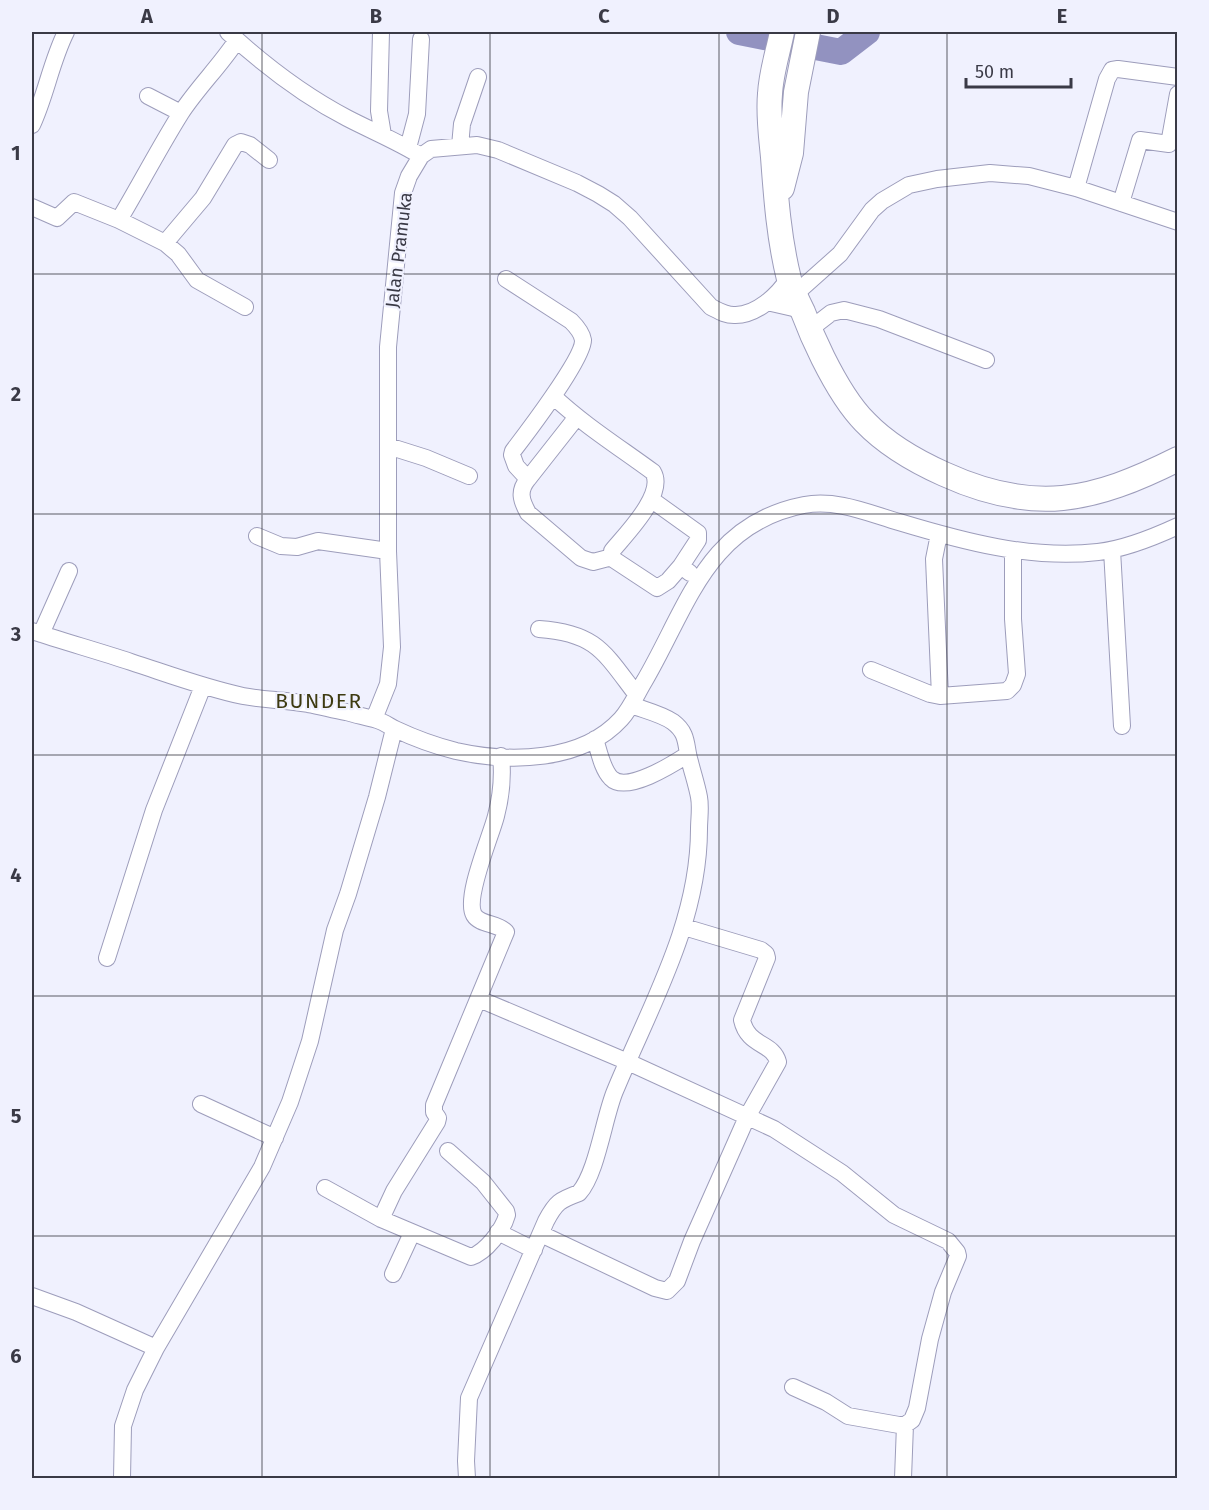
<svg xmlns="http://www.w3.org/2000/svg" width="1209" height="1510" viewBox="0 0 1209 1510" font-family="'Fira Sans',sans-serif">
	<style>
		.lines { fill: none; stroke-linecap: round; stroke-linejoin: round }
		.river { stroke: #9292c0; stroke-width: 26 }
		.minor-casing { stroke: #9d9dbb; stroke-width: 18 }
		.highway-casing { stroke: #9d9dbb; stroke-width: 26 }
		.minor { stroke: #fff; stroke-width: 16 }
		.highway { stroke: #fff; stroke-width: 24 }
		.grid { fill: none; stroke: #3a3a46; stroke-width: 1.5; stroke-opacity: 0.55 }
		.labels { text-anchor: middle; stroke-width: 4.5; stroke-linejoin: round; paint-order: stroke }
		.street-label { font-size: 18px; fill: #3a3a46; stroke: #f0f1fe }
		.quarter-label { font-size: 21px; letter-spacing: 1.5px; fill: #3e3b11; stroke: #f0f1fe }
		.neatline { fill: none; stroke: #3a3a46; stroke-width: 2 }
		.grid-label { font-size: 20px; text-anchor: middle; font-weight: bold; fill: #3a3a46 }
	</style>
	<rect width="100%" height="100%" fill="#f0f1fe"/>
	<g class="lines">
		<path class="river" d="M739 32 841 52 867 32"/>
		<defs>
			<path id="minor" d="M228 32C264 65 303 95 347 118 372 131 397 141 421 156
				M381 32 379 111 383 135
				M148 96 181 113
				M32 125C46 95 51 62 66 32
				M460 146 462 124 478 77
				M408 148 417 114 421 39
				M1076 188 1107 79 1112 70 1118 69 1178 77
				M1121 203 1140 140 1169 144 1178 94
				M32 207 57 218 74 202 119 220 165 243 178 254 197 280 245 307
				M119 220C140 185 159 148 181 113 198 87 220 66 237 40
				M165 243 203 198 235 145 241 142 250 145 269 160
				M506 279 571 321C576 326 582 333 583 340 584 358 526 434 513 451L512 455 516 466 528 479C518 491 521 500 528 513L581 558 593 562 612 557
				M794 295 840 254 872 210 882 201 909 185 937 179 990 173 1029 176 1076 188 1178 222
				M767 302 802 310
				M809 330 831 313 844 310 879 319 986 360
				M553 396C584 425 619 447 653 472 666 494 626 534 612 551L613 559 657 588 668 581 681 566
				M388 446 426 458 469 476
				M528 479 576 418
				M652 500 698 533V540L681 566 690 573
				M939 534 934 559 940 696
				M257 536 281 546 297 547 318 541 388 551
				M1112 550 1122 726
				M539 629C596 633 604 652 636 694
				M32 631C65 642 98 651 131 662 168 674 205 688 243 696 264 700 286 700 308 704 321 706 333 710 346 712 356 715 367 717 377 720 384 722 389 726 395 729 414 738 436 746 456 751 510 763 582 762 621 719 631 708 637 693 645 680 688 606 707 524 804 505 837 499 868 513 899 522 962 541 1031 560 1098 552 1125 549 1152 538 1178 526
				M41 634 69 571
				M871 670 930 694 940 696 1007 691 1013 685 1017 674 1013 619V550
				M374 719 388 684 392 647 388 551V347L403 193 409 176 421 156 431 149 477 145 498 150 577 183 598 194 614 204 630 218 711 307C719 311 725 315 734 315 756 316 778 295 789 278
				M595 739C599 751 602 769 611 778 626 794 673 764 687 755
				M107 958 154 810 203 686
				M479 999 628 1062 774 1129 842 1173 894 1215 948 1241 957 1252 958 1256 943 1292 930 1339 917 1408 912 1420 905 1425H899L848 1416 826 1402 793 1387
				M201 1104 275 1138
				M325 1188 381 1219 471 1257C486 1252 503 1230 507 1215L506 1211 483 1182 448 1151
				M381 1219 394 1191 437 1122 438 1118 434 1112V1105L506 932C498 923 480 925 474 915 464 898 491 836 496 816 501 797 503 775 501 756
				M498 1232 534 1250
				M541 1234 655 1288 667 1291 677 1281 692 1241 747 1117 778 1062C773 1042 748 1047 742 1020L767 958 766 954 761 950 684 927
				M393 1274 412 1233
				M32 1296 76 1312 156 1348
				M122 1478 123 1426 135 1390 156 1348 262 1167 290 1102 310 1041 335 930 348 894 377 797 394 729
				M467 1478 466 1461 469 1398 546 1221C556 1202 560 1200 579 1193 597 1173 604 1117 615 1091 650 1006 699 923 699 829 699 819 701 807 699 797 697 786 693 774 690 762 685 746 689 734 673 722 662 714 644 710 631 705
				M903 1478 905 1425"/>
			<path id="highway" d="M782 32C778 52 771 73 770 94 768 115 771 136 773 157 776 198 779 239 789 279 792 291 798 301 803 312 809 328 815 342 823 358 834 380 847 404 865 422 887 445 915 461 944 474 1034 515 1092 502 1178 459
				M782 188 791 153 796 92 808 32"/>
		</defs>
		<use href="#minor" class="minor-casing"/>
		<use href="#highway" class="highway-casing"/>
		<use href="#minor" class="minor"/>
		<use href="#highway" class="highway"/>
	</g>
	<path class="grid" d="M262 32V1478M490 32V1478M719 32V1478M947 32V1478M32 274H1178M32 514H1178M32 755H1178M32 996H1178M32 1236H1178"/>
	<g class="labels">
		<g class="street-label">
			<text transform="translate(399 250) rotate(-83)" y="6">Jalan Pramuka</text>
		</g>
		<g class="quarter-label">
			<text x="319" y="708">BUNDER</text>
		</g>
	</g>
	<rect width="1209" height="1510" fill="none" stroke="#f0f1fe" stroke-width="66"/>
	<path d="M966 78v9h105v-9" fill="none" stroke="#3a3a46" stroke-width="3"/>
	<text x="975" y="78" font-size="18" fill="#3a3a46" stroke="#f0f1fe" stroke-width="4.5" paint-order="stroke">50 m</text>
	<rect x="33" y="33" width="1143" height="1444" class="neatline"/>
	<g class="grid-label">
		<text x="147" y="23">A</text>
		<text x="376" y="23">B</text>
		<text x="604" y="23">C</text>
		<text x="833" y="23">D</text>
		<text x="1062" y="23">E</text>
		<text x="16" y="160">1</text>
		<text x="16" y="401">2</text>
		<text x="16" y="641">3</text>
		<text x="16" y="882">4</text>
		<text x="16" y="1123">5</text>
		<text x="16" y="1363">6</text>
	</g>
</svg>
